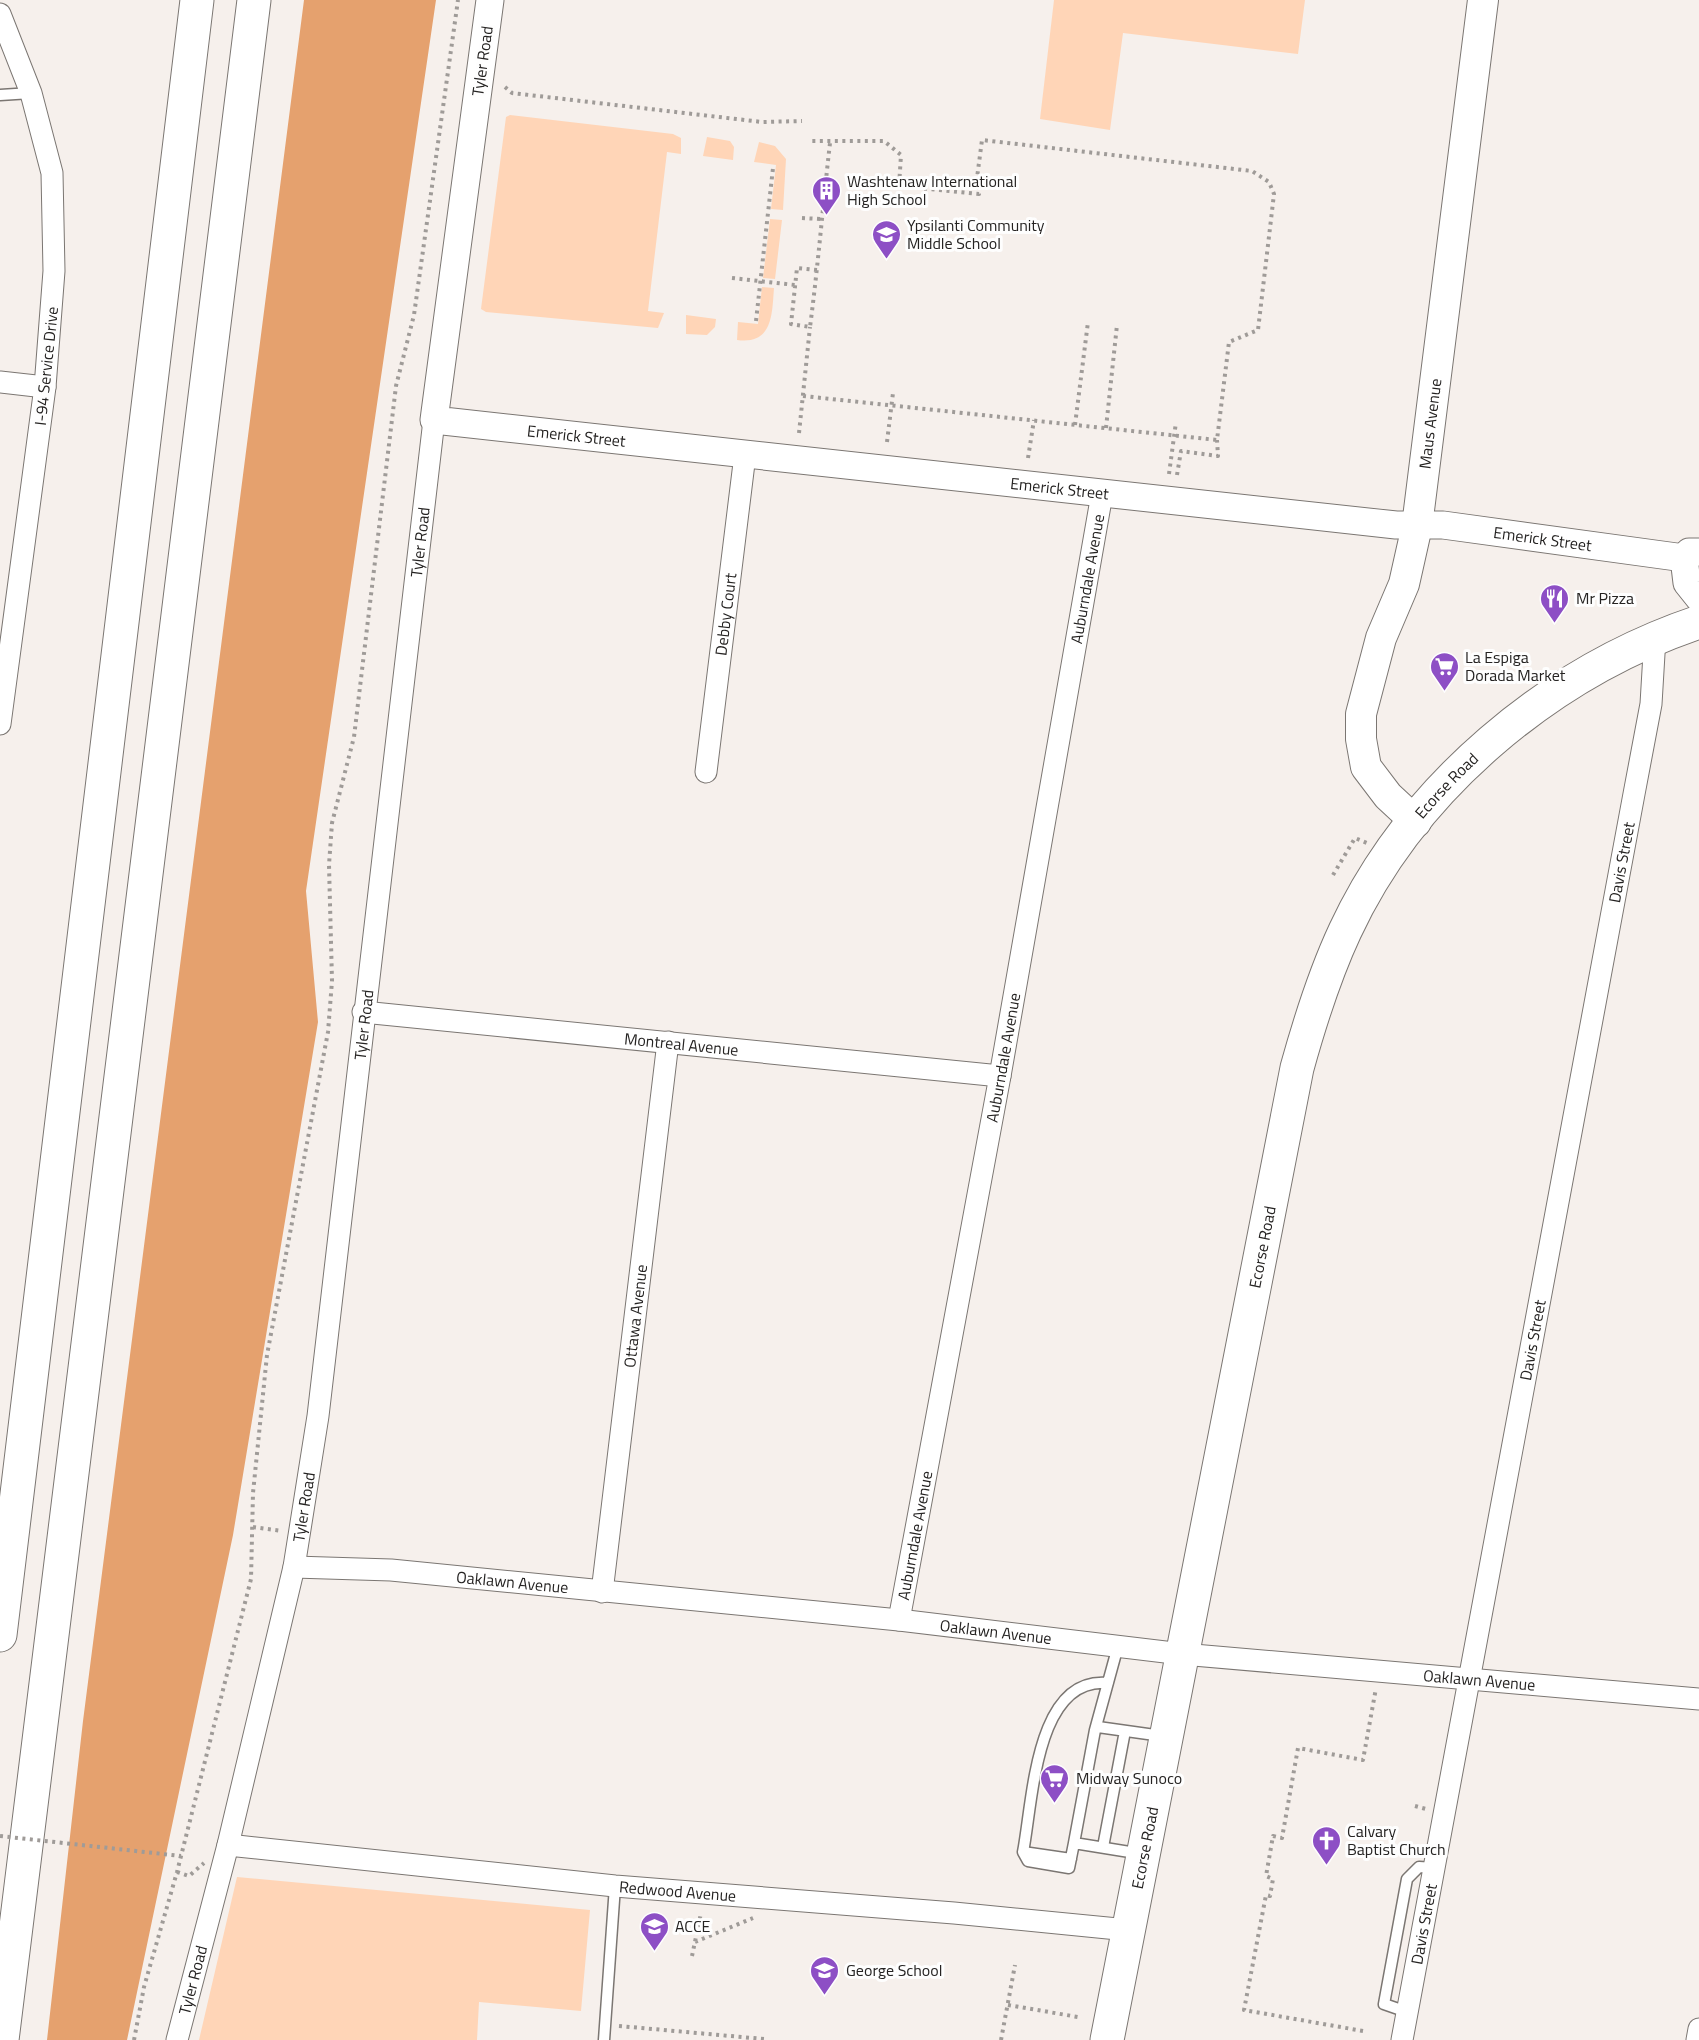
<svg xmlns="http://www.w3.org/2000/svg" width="1699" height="2040" viewBox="0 0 1699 2040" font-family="'Titillium Web',sans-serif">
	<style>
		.green { fill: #ffd5b7 }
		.forest { fill: #e5a16e }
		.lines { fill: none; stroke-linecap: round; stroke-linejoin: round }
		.service-casing { stroke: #7b7672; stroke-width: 13 }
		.minor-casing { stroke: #7b7672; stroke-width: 23 }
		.tertiary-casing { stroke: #7b7672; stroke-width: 29 }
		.secondary-casing { stroke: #7b7672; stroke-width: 32 }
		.primary-casing { stroke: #7b7672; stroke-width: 35 }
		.motorway-casing { stroke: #7b7672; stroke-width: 35 }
		.path { stroke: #9f9b98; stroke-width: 4; stroke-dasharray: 3 4.5; stroke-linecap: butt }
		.service { stroke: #fff; stroke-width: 10 }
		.minor { stroke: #fff; stroke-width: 21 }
		.tertiary { stroke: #fff; stroke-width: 27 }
		.secondary { stroke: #fff; stroke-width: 30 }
		.primary { stroke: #fff; stroke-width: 33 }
		.motorway { stroke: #fff; stroke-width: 33 }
		.path-bridge { stroke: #9f9b98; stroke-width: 4; stroke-dasharray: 3 4.5; stroke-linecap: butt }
		.labels { text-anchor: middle; stroke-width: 6; stroke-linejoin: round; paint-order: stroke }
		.street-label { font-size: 16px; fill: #252322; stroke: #fefefe }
		.poi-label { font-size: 16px; fill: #252322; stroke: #fefefe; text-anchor: start }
	</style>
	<rect width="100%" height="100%" fill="#f6f0ec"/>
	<path class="green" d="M1054 0H1305L1298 54 1123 33 1110 130 1040 119Z
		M510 115 673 134 681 138V154L667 152 648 311 664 313 658 328 486 312 481 309 506 117Z
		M707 137 730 141 734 147 733 160 703 156Z
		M759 142 775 146 786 159 783 210 771 209 776 165 754 162Z
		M770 219 782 220 775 279 763 278Z
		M762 287 774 288C772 314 773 345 737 340L738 322 758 324Z
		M686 315 716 319 715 327 707 335 686 334Z
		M237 1877 590 1910 581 2011 479 2002 477 2040H199Z"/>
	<path class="forest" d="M304 0H436L306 891 318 1022 233 1535 127 2040H47L83 1721Z"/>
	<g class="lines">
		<defs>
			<path id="service" d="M0 95 31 93
				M1118 1646 1095 1730 1074 1843 1142 1854
				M1098 1727 1162 1736
				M1074 1843 1069 1868 1028 1861 1023 1852C1033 1801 1035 1676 1108 1683
				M1103 1847 1125 1731
				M1023 1852 1071 1859
				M1407 2012 1384 2004 1407 1879 1419 1867 1435 1868
				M604 2040 615 1886"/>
			<g id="minor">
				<path d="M0 14 31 93 52 173 54 271 45 387 0 724"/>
				<path d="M0 382 45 387"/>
				<path id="s1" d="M706 772 745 455"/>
				<path id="s2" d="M363 1012 1000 1076"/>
				<path id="s3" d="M294 1567 391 1570 899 1620 1182 1654 1699 1699"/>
				<path id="s4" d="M602 1592 668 1042"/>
				<path id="s5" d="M899 1620 1000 1076 1102 494"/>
				<path id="s6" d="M228 1845 615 1886 954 1913 1128 1930"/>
				<path id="s7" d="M177 2040 228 1845 294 1567 318 1416 434 420"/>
				<path id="s8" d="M1402 2040 1634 794 1651 704 1655 637"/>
				<path d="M1697 2040 1699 2029"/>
			</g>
			<g id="tertiary">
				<path id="s9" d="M490 0 434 420 1396 525H1443L1684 558"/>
				<path d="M1698 552H1689L1684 558 1687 583 1699 598"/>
			</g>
			<g id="secondary">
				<path id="s10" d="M1416 822 1388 796 1366 767 1361 739V714L1381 638 1404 584 1417 526 1483 0"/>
			</g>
			<g id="primary">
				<path id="s11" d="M1107 2040 1297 1068C1310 1021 1324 976 1345 931 1412 787 1550 672 1699 622"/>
			</g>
			<path id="motorway" d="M0 1635 197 0
				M2 2040 254 0"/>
		</defs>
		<use href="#service" class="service-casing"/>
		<use href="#minor" class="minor-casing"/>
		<use href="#tertiary" class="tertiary-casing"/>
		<use href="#secondary" class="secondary-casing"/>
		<use href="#primary" class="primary-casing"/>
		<use href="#motorway" class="motorway-casing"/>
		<path class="path" d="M505 87 512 93 762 122 802 121
			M802 218 820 219
			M817 270 797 268 791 324 810 327C818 266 823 204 830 143
			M732 278 795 285
			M756 321 773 168
			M803 396 1217 440 1229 342 1258 330 1274 194 1269 182 1252 171 982 140 977 178 979 194 899 186 901 155 884 141H812
			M1075 425 1088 322
			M1106 428 1117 325
			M799 433 810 327
			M887 442 893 393
			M1028 458 1034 420
			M1169 474 1176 422
			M1177 475 1181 451 1218 456 1217 440
			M1333 875 1355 838 1367 843
			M253 1527 282 1531
			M1415 1806 1426 1809
			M177 1872 189 1876 204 1863
			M695 1942 753 1918
			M692 1956 701 1913
			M1008 2005 1078 2017
			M619 2026 764 2039
			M1363 2031 1244 2010 1266 1895 1270 1896 1273 1879 1266 1876 1273 1836 1282 1838 1298 1748 1363 1760 1376 1688
			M134 2040 144 1987 177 1872 251 1579 253 1493 267 1355 328 1032 332 981 329 865 332 823 354 737 396 386 414 315 458 0
			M1001 2040 1015 1965"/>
		<use href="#service" class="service"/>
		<use href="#minor" class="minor"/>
		<use href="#tertiary" class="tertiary"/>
		<use href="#secondary" class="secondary"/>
		<use href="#primary" class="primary"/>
		<use href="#motorway" class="motorway"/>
		<path class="path-bridge" d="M0 1836 181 1856"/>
	</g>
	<defs>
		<symbol id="building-pin" viewBox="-11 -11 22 30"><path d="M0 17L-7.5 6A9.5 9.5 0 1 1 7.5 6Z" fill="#8d4fc5" stroke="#fefefe"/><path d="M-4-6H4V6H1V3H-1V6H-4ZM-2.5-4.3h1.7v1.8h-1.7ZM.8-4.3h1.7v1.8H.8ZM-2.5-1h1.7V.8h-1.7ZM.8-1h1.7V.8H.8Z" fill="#fff"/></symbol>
		<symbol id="school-pin" viewBox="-11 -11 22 30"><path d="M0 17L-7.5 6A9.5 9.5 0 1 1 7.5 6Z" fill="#8d4fc5" stroke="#fefefe"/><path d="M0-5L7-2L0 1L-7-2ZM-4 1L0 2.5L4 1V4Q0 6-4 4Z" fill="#fff"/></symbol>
		<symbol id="restaurant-pin" viewBox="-11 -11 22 30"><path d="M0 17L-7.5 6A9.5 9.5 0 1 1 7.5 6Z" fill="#8d4fc5" stroke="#fefefe"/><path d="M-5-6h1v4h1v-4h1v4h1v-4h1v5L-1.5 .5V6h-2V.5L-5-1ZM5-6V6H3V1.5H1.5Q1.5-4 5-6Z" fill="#fff"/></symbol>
		<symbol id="supermarket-pin" viewBox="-11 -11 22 30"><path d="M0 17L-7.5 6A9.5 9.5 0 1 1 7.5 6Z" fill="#8d4fc5" stroke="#fefefe"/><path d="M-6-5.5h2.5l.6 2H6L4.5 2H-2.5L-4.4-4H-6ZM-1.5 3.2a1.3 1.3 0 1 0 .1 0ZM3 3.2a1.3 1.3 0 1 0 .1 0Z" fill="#fff"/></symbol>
		<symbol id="church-pin" viewBox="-11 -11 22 30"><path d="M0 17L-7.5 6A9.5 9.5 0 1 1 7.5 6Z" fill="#8d4fc5" stroke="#fefefe"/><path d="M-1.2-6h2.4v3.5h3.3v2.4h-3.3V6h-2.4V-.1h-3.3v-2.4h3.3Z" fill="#fff"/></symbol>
	</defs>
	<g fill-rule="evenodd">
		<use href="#building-pin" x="810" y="174" width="33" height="45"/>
		<use href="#school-pin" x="870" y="218" width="33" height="45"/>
		<use href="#restaurant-pin" x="1538" y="582" width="33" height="45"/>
		<use href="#supermarket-pin" x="1428" y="650" width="33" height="45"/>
		<use href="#supermarket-pin" x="1038" y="1762" width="33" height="45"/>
		<use href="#church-pin" x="1310" y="1824" width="33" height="45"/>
		<use href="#school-pin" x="638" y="1910" width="33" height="45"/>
		<use href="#school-pin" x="808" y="1954" width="33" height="45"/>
	</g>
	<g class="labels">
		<g class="street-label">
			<text transform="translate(482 61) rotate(-82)" y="6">Tyler Road</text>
			<text transform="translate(46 366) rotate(-84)" y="6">I-94 Service Drive</text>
			<text dy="6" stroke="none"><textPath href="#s10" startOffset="428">Maus Avenue</textPath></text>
			<text dy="6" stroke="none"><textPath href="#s9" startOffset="567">Emerick Street</textPath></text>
			<text dy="6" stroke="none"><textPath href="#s9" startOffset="1053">Emerick Street</textPath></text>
			<text dy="6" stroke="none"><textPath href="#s9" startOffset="1539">Emerick Street</textPath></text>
			<text dy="6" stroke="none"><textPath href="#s7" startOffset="1520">Tyler Road</textPath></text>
			<text dy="6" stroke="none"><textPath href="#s5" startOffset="1058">Auburndale Avenue</textPath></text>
			<text dy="6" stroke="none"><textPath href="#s1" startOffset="159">Debby Court</textPath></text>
			<text dy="6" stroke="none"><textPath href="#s11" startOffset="1314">Ecorse Road</textPath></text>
			<text dy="6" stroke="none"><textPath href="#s8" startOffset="1198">Davis Street</textPath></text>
			<text dy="6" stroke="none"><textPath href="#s7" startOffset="1034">Tyler Road</textPath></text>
			<text dy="6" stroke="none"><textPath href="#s2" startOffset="320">Montreal Avenue</textPath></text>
			<text dy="6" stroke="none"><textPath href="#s5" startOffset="572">Auburndale Avenue</textPath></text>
			<text dy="6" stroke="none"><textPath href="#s11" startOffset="808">Ecorse Road</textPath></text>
			<text dy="6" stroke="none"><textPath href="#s4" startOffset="278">Ottawa Avenue</textPath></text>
			<text dy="6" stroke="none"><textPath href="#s8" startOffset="712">Davis Street</textPath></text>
			<text dy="6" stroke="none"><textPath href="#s7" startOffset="548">Tyler Road</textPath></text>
			<text dy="6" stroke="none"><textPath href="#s5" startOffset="86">Auburndale Avenue</textPath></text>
			<text dy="6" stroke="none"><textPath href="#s3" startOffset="219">Oaklawn Avenue</textPath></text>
			<text dy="6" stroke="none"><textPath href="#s3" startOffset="705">Oaklawn Avenue</textPath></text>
			<text dy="6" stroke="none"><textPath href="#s3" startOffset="1191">Oaklawn Avenue</textPath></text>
			<text dy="6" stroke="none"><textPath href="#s11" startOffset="196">Ecorse Road</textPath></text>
			<text dy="6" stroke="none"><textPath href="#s6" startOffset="452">Redwood Avenue</textPath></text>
			<text dy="6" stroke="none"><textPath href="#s8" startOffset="118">Davis Street</textPath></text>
			<text dy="6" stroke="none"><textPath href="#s7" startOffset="62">Tyler Road</textPath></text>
		</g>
		<g class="poi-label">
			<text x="847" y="187">Washtenaw International<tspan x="847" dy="18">High School</tspan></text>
			<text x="907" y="231">Ypsilanti Community<tspan x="907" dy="18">Middle School</tspan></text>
			<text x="1576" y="604">Mr Pizza</text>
			<text x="1465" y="663">La Espiga<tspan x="1465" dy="18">Dorada Market</tspan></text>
			<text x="1076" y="1784">Midway Sunoco</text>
			<text x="1347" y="1837">Calvary<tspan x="1347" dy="18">Baptist Church</tspan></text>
			<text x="675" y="1932">ACCE</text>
			<text x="846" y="1976">George School</text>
		</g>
	</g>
</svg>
